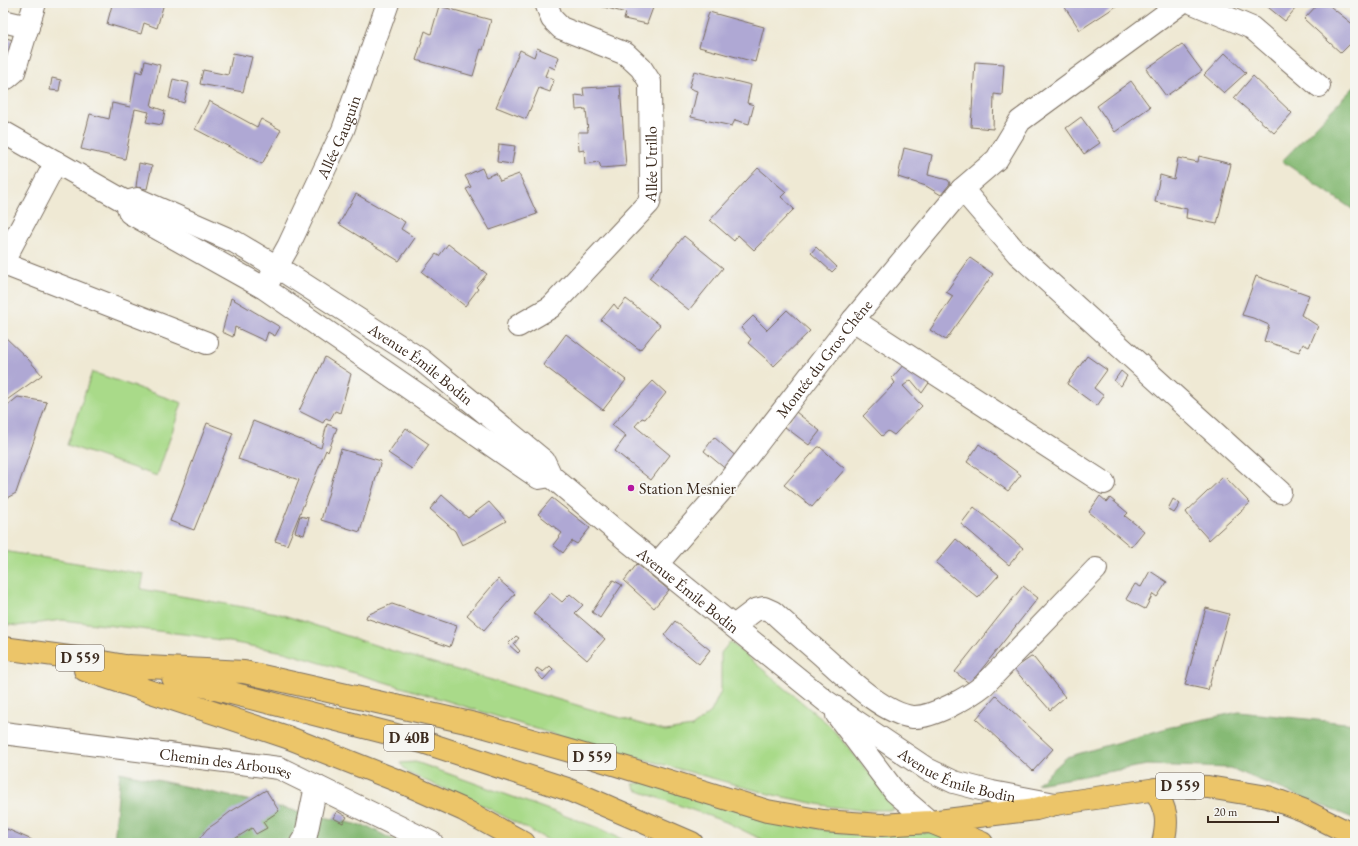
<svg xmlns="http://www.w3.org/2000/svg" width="1358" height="846" viewBox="0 0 1358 846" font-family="'EB Garamond',serif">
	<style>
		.green { fill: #a9da89; stroke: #728254 }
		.forest { fill: #86ba75; stroke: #60724a }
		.building { fill: #afa8d4 }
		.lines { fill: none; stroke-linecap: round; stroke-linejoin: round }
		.minor-casing { stroke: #7a6d5e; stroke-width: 24 }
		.major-casing { stroke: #7a6d5e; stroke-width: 24 }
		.minor { stroke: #fff; stroke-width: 22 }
		.major { stroke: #ecc569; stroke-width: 22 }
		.poi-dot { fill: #b5179e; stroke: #f6f6f2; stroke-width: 1.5 }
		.labels { text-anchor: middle; stroke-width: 4; stroke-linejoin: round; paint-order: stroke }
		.shield { fill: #f6f6f2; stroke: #73675e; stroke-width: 1 }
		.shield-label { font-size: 15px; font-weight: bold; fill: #3b2a1e }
		.street-label { font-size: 16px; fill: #3b2a1e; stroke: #f6f6f2 }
		.poi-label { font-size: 16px; fill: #3b2a1e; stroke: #f6f6f2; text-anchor: start }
	</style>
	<rect width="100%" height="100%" fill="#f6f6f2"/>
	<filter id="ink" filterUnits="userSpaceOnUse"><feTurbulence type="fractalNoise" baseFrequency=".025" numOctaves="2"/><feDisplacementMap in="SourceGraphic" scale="8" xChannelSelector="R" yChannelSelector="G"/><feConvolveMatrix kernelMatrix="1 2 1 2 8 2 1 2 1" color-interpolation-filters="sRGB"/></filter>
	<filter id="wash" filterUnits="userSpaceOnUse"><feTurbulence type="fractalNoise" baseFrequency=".012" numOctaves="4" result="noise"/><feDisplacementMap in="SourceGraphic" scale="16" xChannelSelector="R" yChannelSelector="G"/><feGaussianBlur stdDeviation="0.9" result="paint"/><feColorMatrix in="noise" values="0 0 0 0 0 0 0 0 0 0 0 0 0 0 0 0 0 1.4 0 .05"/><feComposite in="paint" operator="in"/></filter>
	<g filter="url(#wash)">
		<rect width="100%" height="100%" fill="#efe9d4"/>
		<path class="green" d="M92 372 182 403 157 476 67 445Z
			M3 551 144 574 141 589 277 613 393 651 665 731 692 727 711 712 721 691V653L730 642 829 725 887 794 894 810H860L827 806 769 794 546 732 441 699 284 652 192 635 62 620 17 626 3 624Z
			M416 762 596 827 630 843H554L486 807 408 773 400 763Z
			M645 782 820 829 856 835 932 832 955 843H769L726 822 636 790 633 784Z"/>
		<path class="forest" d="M1355 86V211L1282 161Z
			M1239 712 1355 724V819L1230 768 1147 765 1037 784 1067 757 1181 724Z
			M120 772 369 827 399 843H114Z"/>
		<g id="blocks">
			<path class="building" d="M107 3H164L157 28 144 23 141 34 107 24 112 5Z
				M601 3H647L654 5 647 24 624 19 626 13 600 6Z
				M1069 3H1121L1080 30 1064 6Z
				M1263 3H1300L1285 21Z
				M1319 3H1326L1355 26V39L1341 53 1304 19Z
				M439 6 491 20 483 50 481 49 473 76 416 60 425 31 431 34Z
				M709 12 764 27 755 62 699 47Z
				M3 37 13 40 6 67 3 66Z
				M1182 44 1202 71 1166 96 1146 69Z
				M537 48 559 57 555 69 549 66 545 76 554 80 550 92 539 88 526 119 496 107 520 50 534 57Z
				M233 53 252 57 243 92 200 84 203 70 228 75Z
				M1225 53 1246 73 1224 93 1204 75Z
				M145 61 160 65 151 106 165 111 162 125 146 122 149 112 135 109 125 159 81 149 90 114 109 119 112 103 130 107 136 71 142 73Z
				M975 62 1004 64 1002 95 994 94 993 129 971 127Z
				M694 71 751 85 747 103 754 105 749 124 735 120 732 126 691 117 697 91 689 88Z
				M1253 76 1292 113 1274 133 1234 98Z
				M52 78 61 80 59 91 50 90Z
				M173 79 189 83 184 103 169 98Z
				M1131 81 1150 107 1115 132 1097 106Z
				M620 86 626 166 601 168 599 162 585 164 584 150 579 151 578 132H588L586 109 576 110 575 95 584 96 583 88Z
				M209 101 257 127 261 119 281 130 262 164 195 129Z
				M1081 117 1100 143 1084 154 1066 128Z
				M499 144 515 146 512 164 497 162Z
				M904 148 932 155 928 175 948 180 950 183 949 185 941 195 926 186 898 177Z
				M1199 156 1231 164 1217 224 1186 218 1187 209 1155 202 1160 175 1174 179 1178 158 1198 162Z
				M139 163 152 166 147 189 136 187Z
				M482 168 486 177 496 173 500 181 519 174 537 214 490 230 466 189 471 187 465 176Z
				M758 168 786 192 781 197 794 209 754 250 738 235 734 241 710 220Z
				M356 194 405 222 401 229 415 238 399 261 339 224Z
				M684 236 723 268 689 310 649 278Z
				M448 244 487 274 476 287 478 289 465 306 422 272 436 254 439 256Z
				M816 247 837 267 832 272 811 253Z
				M970 258 993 274 946 340 930 330 953 296 946 292Z
				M1256 276 1309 295 1301 315 1318 326 1309 347 1303 344 1299 352 1264 341 1269 325 1253 318 1242 315Z
				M231 298 280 327 275 336 268 332 265 341 235 327 233 337 222 332Z
				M626 299 660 325 640 350 601 320 614 304 618 309Z
				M787 310 810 331 774 366 748 343 751 339 741 328 753 316 767 330Z
				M566 334 626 380 603 410 543 365Z
				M3 335 28 359 42 375 4 402 3 401Z
				M1087 356 1107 370 1094 388 1104 396 1097 406 1067 384Z
				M325 357 351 374 340 413 335 411 330 420 326 418 323 423 299 411Z
				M905 363 931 380 922 393 911 380 903 386 922 406 894 435 888 431 882 436 863 416 895 383 892 378Z
				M1121 371 1127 376 1121 386 1114 381Z
				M653 381 666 393 645 419 642 418 635 426 670 455 651 480 615 451 626 436 612 425Z
				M18 397 47 402 16 493 3 500V409Z
				M796 412 820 431 809 445 785 427Z
				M253 421 321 448 327 424 337 428 328 452 326 450 287 545 275 541 299 480 238 459Z
				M207 423 233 433 194 530 170 521Z
				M406 428 429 444 412 469 388 453Z
				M714 437 739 459 728 471 704 451Z
				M979 444 1021 475 1008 491 967 462Z
				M818 447H820L845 469 812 507 784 485Z
				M341 449 381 461 360 532 321 520Z
				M1224 476 1250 503 1209 540 1192 521 1186 512Z
				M442 495 468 518 489 502 506 521 475 539 462 545 455 531 430 509Z
				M1100 496 1107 502 1110 498 1128 513 1125 516 1144 531 1131 547 1089 512Z
				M552 498 590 528 577 544 572 541 563 553 553 545 562 533 538 514Z
				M1173 499 1180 504 1174 513 1168 509Z
				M974 507 1023 548 1009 565 961 524Z
				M300 516 309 518 304 535 295 532Z
				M956 539 999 575 978 598 936 563Z
				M637 564 669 590 654 608 624 581Z
				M1150 571 1167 582 1157 597 1153 594 1145 609 1126 599 1135 584 1141 587Z
				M498 579 515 594 484 630 467 615Z
				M613 580 622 585 600 618 592 612Z
				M1023 586 1038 598 970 684 955 672Z
				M551 593 562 602 570 594 583 605 575 613 605 639 587 660 533 613Z
				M392 604 457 626 450 647 366 618 367 615Z
				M1206 608 1229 614 1208 690 1185 685Z
				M675 621 710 650 699 664 664 635Z
				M516 636 519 638 514 644 520 651 518 653 508 644Z
				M1031 657 1034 658 1065 697 1050 710 1014 669Z
				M550 666 553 669 543 680 535 671 537 668 543 672Z
				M996 696 1053 749 1033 771 976 719Z
				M266 790 279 811 263 822 267 828 256 834 252 828 228 843H196L207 829 216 823 230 812Z
				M337 811 347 817 343 823 333 818Z
				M7 829 32 840 30 843H3V839Z"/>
		</g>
	</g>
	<g filter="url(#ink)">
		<use href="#blocks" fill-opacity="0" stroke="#7a6d5e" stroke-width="1"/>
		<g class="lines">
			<defs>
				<g id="minor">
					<path d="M1193 3 1252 28 1319 86"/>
					<path d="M3 21 28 27"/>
					<path d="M3 79 7 78 14 72 35 3"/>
					<path d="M3 132 126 202 130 213 264 288 539 478 551 476"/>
					<path d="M56 162 4 260V264L207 343"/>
					<path d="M962 189 1017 253 1280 492"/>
					<path id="s1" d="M126 202 137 199 235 242 277 267 420 359 544 461 551 476 628 541 827 702 927 769 954 782 992 792 1055 804"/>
					<path id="s2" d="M270 279 288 247 343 130 388 3"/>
					<path d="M853 320 1104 483"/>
					<path id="s3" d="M518 326 551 307 649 203 651 191 650 82 641 68 626 54 561 28 552 19 546 3"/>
					<path id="s4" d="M657 564 720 492 853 320 962 189 997 159 1020 121 1181 3"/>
					<path d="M734 626 755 610 764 608 773 612C790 628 808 643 826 659 847 678 884 714 913 717 932 718 969 697 984 685L1096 569"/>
					<path d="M837 715 895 792 930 822"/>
					<path id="s5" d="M3 733 279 768 432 843"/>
					<path d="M301 843 306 835 316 786"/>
				</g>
				<path id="major" d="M3 648 91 660 142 669
					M128 666 244 672 475 724 584 755 767 811 823 821 881 825 930 822 1036 809 1055 804 1177 786 1208 787 1268 797 1303 810 1355 836
					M85 670 287 737 406 784 464 810 524 843
					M173 678 423 742 567 789 692 843
					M1155 789C1166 810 1169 819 1163 843
					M933 823 982 843"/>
			</defs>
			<use href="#minor" class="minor-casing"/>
			<use href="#major" class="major-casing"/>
			<use href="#minor" class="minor"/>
			<use href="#major" class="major"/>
		</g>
	</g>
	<circle class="poi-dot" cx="631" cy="488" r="4"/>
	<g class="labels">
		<g class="shield">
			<rect x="56" y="645" width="48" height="26" rx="3"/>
			<rect x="384" y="725" width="50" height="26" rx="3"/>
			<rect x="568" y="744" width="48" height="26" rx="3"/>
			<rect x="1156" y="773" width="48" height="26" rx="3"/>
		</g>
		<g class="shield-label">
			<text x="80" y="663">D 559</text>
			<text x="409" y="743">D 40B</text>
			<text x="592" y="762">D 559</text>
			<text x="1180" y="791">D 559</text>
		</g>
		<g class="street-label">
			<text dy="6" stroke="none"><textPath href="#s2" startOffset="158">Allée Gauguin</textPath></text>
			<text dy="6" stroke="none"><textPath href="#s3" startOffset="220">Allée Utrillo</textPath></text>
			<text dy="6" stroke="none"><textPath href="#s4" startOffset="265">Montée du Gros Chêne</textPath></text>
			<text dy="6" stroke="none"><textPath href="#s1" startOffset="341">Avenue Émile Bodin</textPath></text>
			<text dy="6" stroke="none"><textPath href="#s1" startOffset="693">Avenue Émile Bodin</textPath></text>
			<text dy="6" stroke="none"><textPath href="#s5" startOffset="225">Chemin des Arbouses</textPath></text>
			<text dy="6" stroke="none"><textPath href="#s1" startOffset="1022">Avenue Émile Bodin</textPath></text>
		</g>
		<g class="poi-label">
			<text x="639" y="494">Station Mesnier</text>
		</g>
	</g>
	<rect width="1358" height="846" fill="none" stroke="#f6f6f2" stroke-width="16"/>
	<path d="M1208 816v6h70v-6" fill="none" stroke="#3b2a1e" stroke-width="2"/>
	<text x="1214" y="816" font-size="12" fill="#3b2a1e" stroke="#f6f6f2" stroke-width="3" paint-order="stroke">20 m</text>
</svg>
